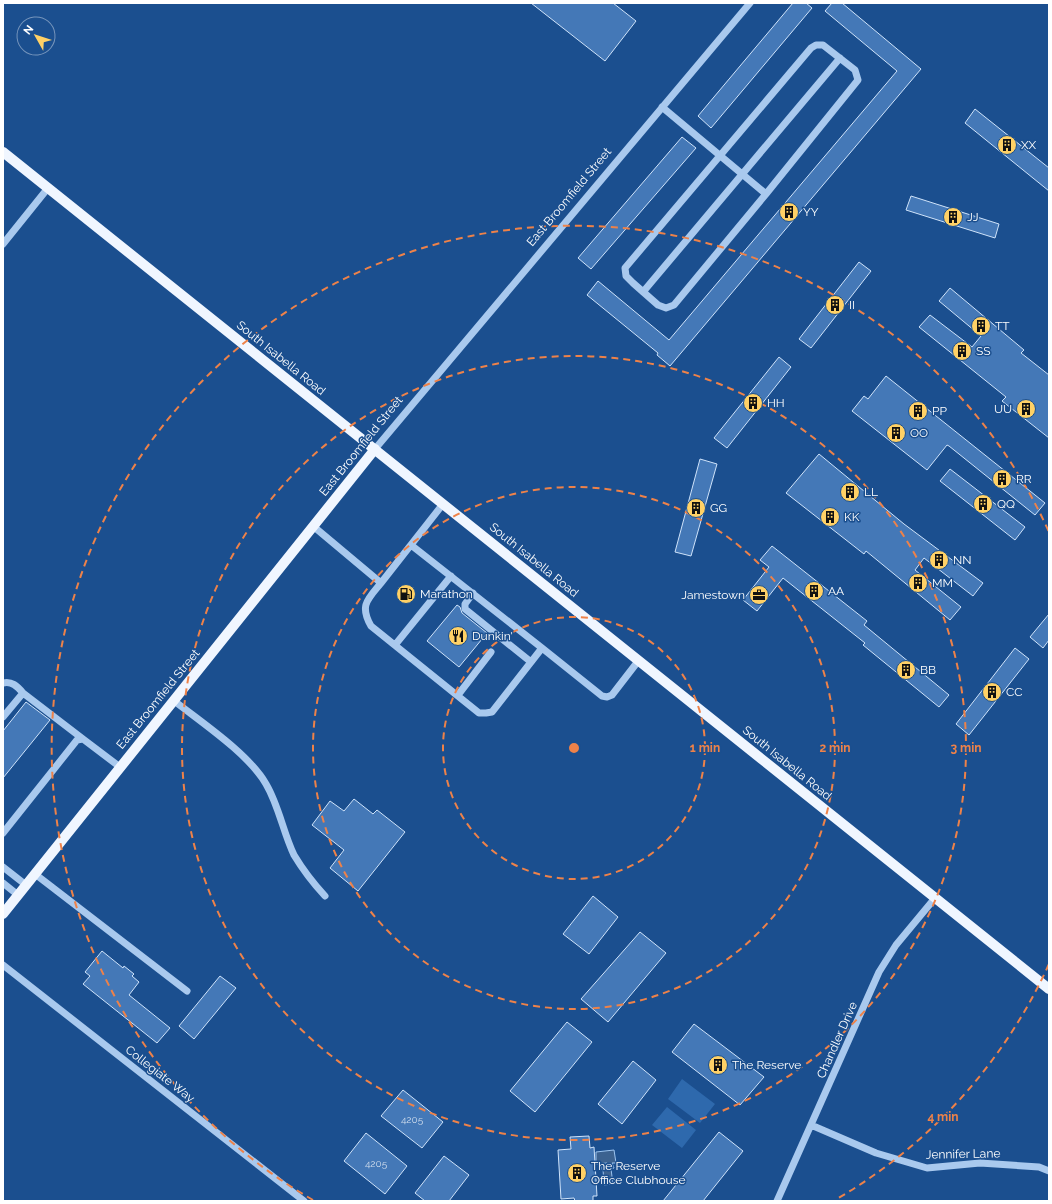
<svg xmlns="http://www.w3.org/2000/svg" width="1052" height="1204" viewBox="0 0 1052 1204" font-family="Raleway,sans-serif">
	<style>
		.green { fill: #2e69ad }
		.water { fill: #3c6290; stroke: #9cc4f0 }
		.building { fill: #4478b7; stroke: #cfe3fa }
		.lines { fill: none; stroke-linecap: round; stroke-linejoin: round }
		.minor { stroke: #a9c9ee; stroke-width: 7 }
		.major { stroke: #f0f6ff; stroke-width: 10 }
		.ring { fill: none; stroke: #ee8249; stroke-width: 2; stroke-dasharray: 7 5 }
		.labels { text-anchor: middle; stroke-width: 3; stroke-linejoin: round; paint-order: stroke }
		.number-label { font-size: 10px; fill: #d0dded }
		.poi-label { font-size: 12px; fill: #fff; stroke: #1b4f8f; text-anchor: start }
		.street-label { font-size: 12px; fill: #fff; stroke: #1b4f8f }
		.centre { fill: #ee8249; stroke: #1b4f8f; stroke-width: 2 }
		.ring-label { font-size: 12px; text-anchor: middle; font-weight: bold; fill: #ee8249; stroke: #1b4f8f; stroke-width: 3; stroke-linejoin: round; paint-order: stroke }
	</style>
	<rect width="100%" height="100%" fill="#1b4f8f"/>
	<path class="green" d="M682 1079 715 1104 700 1123 668 1099Z
		M667 1107 696 1130 682 1148 652 1125Z"/>
	<path class="water" d="M614 1150 616 1163H612L614 1168 611 1169 613 1184 604 1185 603 1169H601V1167H607V1163L596 1164V1152Z"/>
	<path class="building" d="M531 3H613L636 21 605 61Z
		M793 3H806L812 8 711 128 698 116Z
		M832 3H842L921 69 670 366 657 355 658 353 587 295 598 281 669 340 897 71 825 11Z
		M975 109 1049 168V191L965 123Z
		M682 137 696 148 591 269 578 258Z
		M911 196 999 224 995 238 906 210Z
		M859 262 871 271 811 348 799 339Z
		M950 288 1024 350 1021 353 1049 375V438L1002 401 1006 397 919 327 930 315 972 347 981 336 939 301Z
		M779 357 791 367 727 448 714 438Z
		M886 376 1045 503 1035 515 949 446 947 445 927 470 852 411 864 396 868 399Z
		M819 454 904 524 983 583 973 596 924 558 915 570 961 607 950 620 866 551 864 554 786 493Z
		M700 459 717 464 691 556 675 552Z
		M950 469 1025 527 1015 540 940 481Z
		M772 546 867 621 864 625 949 695 939 707 863 645 865 643 783 578 757 611 743 600 769 567 760 560Z
		M457 605 460 607 462 613 487 633 459 667 427 641Z
		M1049 614V640L1043 648 1030 637Z
		M1015 648 1029 659 969 735 956 724Z
		M26 702 50 720 3 778V731Z
		M354 799 373 814 377 810 405 832 358 891 330 868 344 850 312 825 330 801 344 811Z
		M593 896 618 917 589 954 563 934Z
		M640 932 666 953 608 1022 581 999Z
		M102 951 123 968 124 966 134 974 132 976 139 982 129 995 170 1028 157 1043 83 984 90 976 85 972Z
		M220 976 236 988 194 1039 179 1026Z
		M567 1022 592 1042 535 1112 510 1091Z
		M694 1024 764 1077 740 1105 672 1052Z
		M633 1061 656 1080 622 1124 598 1104Z
		M403 1090 443 1122 422 1148 381 1116Z
		M719 1132 743 1151 703 1201H663Z
		M366 1133 407 1166 385 1194 344 1161Z
		M589 1136 590 1148 594 1147 597 1196H593V1201H575L574 1198 561 1199 558 1150 571 1149 570 1137Z
		M444 1156 469 1175 449 1201H425L415 1193Z"/>
	<g class="lines">
		<path class="minor" d="M662 107 766 194 858 80 855 70 823 45H816L811 48 625 268 626 276 633 283 658 305 666 308 674 305 766 194
			M3 244 48 188
			M643 292 840 58
			M375 449 750 3
			M313 526 381 583 443 504
			M411 545 542 648
			M381 583C368 599 359 605 371 626L479 713H486L492 712 542 648 602 696 607 697 612 695 639 660
			M473 593 465 604V609L531 662
			M395 645 451 576
			M3 683C12 681 17 686 23 693L83 739
			M458 695 491 652
			M173 700C201 722 249 754 266 784 279 806 283 832 294 855 303 870 313 883 325 896
			M3 717 23 693
			M3 833 77 740 83 739 120 767
			M3 867 26 885
			M35 874 187 991
			M3 883 18 895
			M3 965 304 1201
			M811 1125 876 1153 927 1168 980 1163 1039 1167 1049 1171
			M777 1201 879 972 896 945 935 898"/>
		<path class="major" d="M3 152 1049 989
			M3 914 375 449"/>
	</g>
	<g class="ring">
		<circle cx="574" cy="748" r="131"/>
		<circle cx="574" cy="748" r="261"/>
		<circle cx="574" cy="748" r="392"/>
		<path d="M1049 964A522 522 0 0 1 835 1200M313 1200A522 522 0 1 1 1049 532"/>
	</g>
	<defs>
		<symbol id="building-disc" viewBox="-11 -11 22 22"><circle r="9.5" fill="#ffd166" stroke="#1b4f8f"/><path d="M-4-6H4V6H1V3H-1V6H-4ZM-2.5-4.3h1.7v1.8h-1.7ZM.8-4.3h1.7v1.8H.8ZM-2.5-1h1.7V.8h-1.7ZM.8-1h1.7V.8H.8Z" fill="#111"/></symbol>
		<symbol id="fuel-disc" viewBox="-11 -11 22 22"><circle r="9.5" fill="#ffd166" stroke="#1b4f8f"/><path d="M-5.5-6h7V0h2V4h1.3V-2.5L3-4.5l.8-.8L6-3V5H2.5V1h-1V6h-7ZM-4.2-4.7v3.2H.2V-4.7Z" fill="#111"/></symbol>
		<symbol id="office-disc" viewBox="-11 -11 22 22"><circle r="9.5" fill="#ffd166" stroke="#1b4f8f"/><path d="M-6-3h4V-5.5h4V-3h4V5H-6ZM-1-4.5V-3h2v-1.5ZM-6 0V1H6V0Z" fill="#111"/></symbol>
		<symbol id="restaurant-disc" viewBox="-11 -11 22 22"><circle r="9.5" fill="#ffd166" stroke="#1b4f8f"/><path d="M-5-6h1v4h1v-4h1v4h1v-4h1v5L-1.5 .5V6h-2V.5L-5-1ZM5-6V6H3V1.5H1.5Q1.5-4 5-6Z" fill="#111"/></symbol>
	</defs>
	<g fill-rule="evenodd">
		<use href="#building-disc" x="996" y="134" width="22" height="22"/>
		<use href="#building-disc" x="778" y="201" width="22" height="22"/>
		<use href="#building-disc" x="942" y="206" width="22" height="22"/>
		<use href="#building-disc" x="824" y="294" width="22" height="22"/>
		<use href="#building-disc" x="970" y="315" width="22" height="22"/>
		<use href="#building-disc" x="951" y="340" width="22" height="22"/>
		<use href="#building-disc" x="742" y="392" width="22" height="22"/>
		<use href="#building-disc" x="1015" y="398" width="22" height="22"/>
		<use href="#building-disc" x="907" y="400" width="22" height="22"/>
		<use href="#building-disc" x="885" y="422" width="22" height="22"/>
		<use href="#building-disc" x="991" y="468" width="22" height="22"/>
		<use href="#building-disc" x="839" y="481" width="22" height="22"/>
		<use href="#building-disc" x="972" y="493" width="22" height="22"/>
		<use href="#building-disc" x="685" y="497" width="22" height="22"/>
		<use href="#building-disc" x="819" y="506" width="22" height="22"/>
		<use href="#building-disc" x="928" y="549" width="22" height="22"/>
		<use href="#building-disc" x="907" y="572" width="22" height="22"/>
		<use href="#building-disc" x="803" y="580" width="22" height="22"/>
		<use href="#fuel-disc" x="395" y="583" width="22" height="22"/>
		<use href="#office-disc" x="748" y="584" width="22" height="22"/>
		<use href="#restaurant-disc" x="447" y="625" width="22" height="22"/>
		<use href="#building-disc" x="895" y="659" width="22" height="22"/>
		<use href="#building-disc" x="981" y="681" width="22" height="22"/>
		<use href="#building-disc" x="707" y="1054" width="22" height="22"/>
		<use href="#building-disc" x="566" y="1162" width="22" height="22"/>
	</g>
	<g class="labels">
		<g class="number-label">
			<text x="412" y="1123">4205</text>
			<text x="376" y="1167">4205</text>
		</g>
		<g class="poi-label">
			<text x="1021" y="149">XX</text>
			<text x="803" y="216">YY</text>
			<text x="967" y="221">JJ</text>
			<text x="849" y="309">II</text>
			<text x="995" y="330">TT</text>
			<text x="976" y="355">SS</text>
			<text x="767" y="407">HH</text>
			<text x="1012" y="413" text-anchor="end">UU</text>
			<text x="932" y="415">PP</text>
			<text x="910" y="437">OO</text>
			<text x="1016" y="483">RR</text>
			<text x="864" y="496">LL</text>
			<text x="997" y="508">QQ</text>
			<text x="710" y="512">GG</text>
			<text x="844" y="521">KK</text>
			<text x="953" y="564">NN</text>
			<text x="932" y="587">MM</text>
			<text x="828" y="595">AA</text>
			<text x="420" y="598">Marathon</text>
			<text x="745" y="599" text-anchor="end">Jamestown</text>
			<text x="472" y="640">Dunkin'</text>
			<text x="920" y="674">BB</text>
			<text x="1006" y="696">CC</text>
			<text x="732" y="1069">The Reserve</text>
			<text x="591" y="1170">The Reserve<tspan x="591" dy="14">Office Clubhouse</tspan></text>
		</g>
		<g class="street-label">
			<text transform="translate(569 197) rotate(-50)" y="4">East Broomfield Street</text>
			<text transform="translate(281 358) rotate(39)" y="4">South Isabella Road</text>
			<text transform="translate(361 446) rotate(-51)" y="4">East Broomfield Street</text>
			<text transform="translate(534 560) rotate(39)" y="4">South Isabella Road</text>
			<text transform="translate(158 699) rotate(-51)" y="4">East Broomfield Street</text>
			<text transform="translate(787 763) rotate(39)" y="4">South Isabella Road</text>
			<text transform="translate(837 1040) rotate(-66)" y="4">Chandler Drive</text>
			<text transform="translate(160 1074) rotate(38)" y="4">Collegiate Way</text>
			<text transform="translate(963 1154) rotate(-1)" y="4">Jennifer Lane</text>
		</g>
	</g>
	<circle cx="574" cy="748" r="6" class="centre"/>
	<g class="ring-label">
		<text x="705" y="752">1 min</text>
		<text x="835" y="752">2 min</text>
		<text x="966" y="752">3 min</text>
		<text x="943" y="1121">4 min</text>
	</g>
	<rect width="1052" height="1204" fill="none" stroke="#ffffff" stroke-width="8"/>
	<g transform="translate(36 36) rotate(309)"><circle r="19" fill="#1b4f8f" stroke="#7695bc"/>
	<path d="M0-3L7 15L0 10L-7 15Z" fill="#ffd166"/>
	<text y="-6" font-size="11" font-weight="bold" text-anchor="middle" fill="#ffffff">N</text>
	</g>
</svg>
